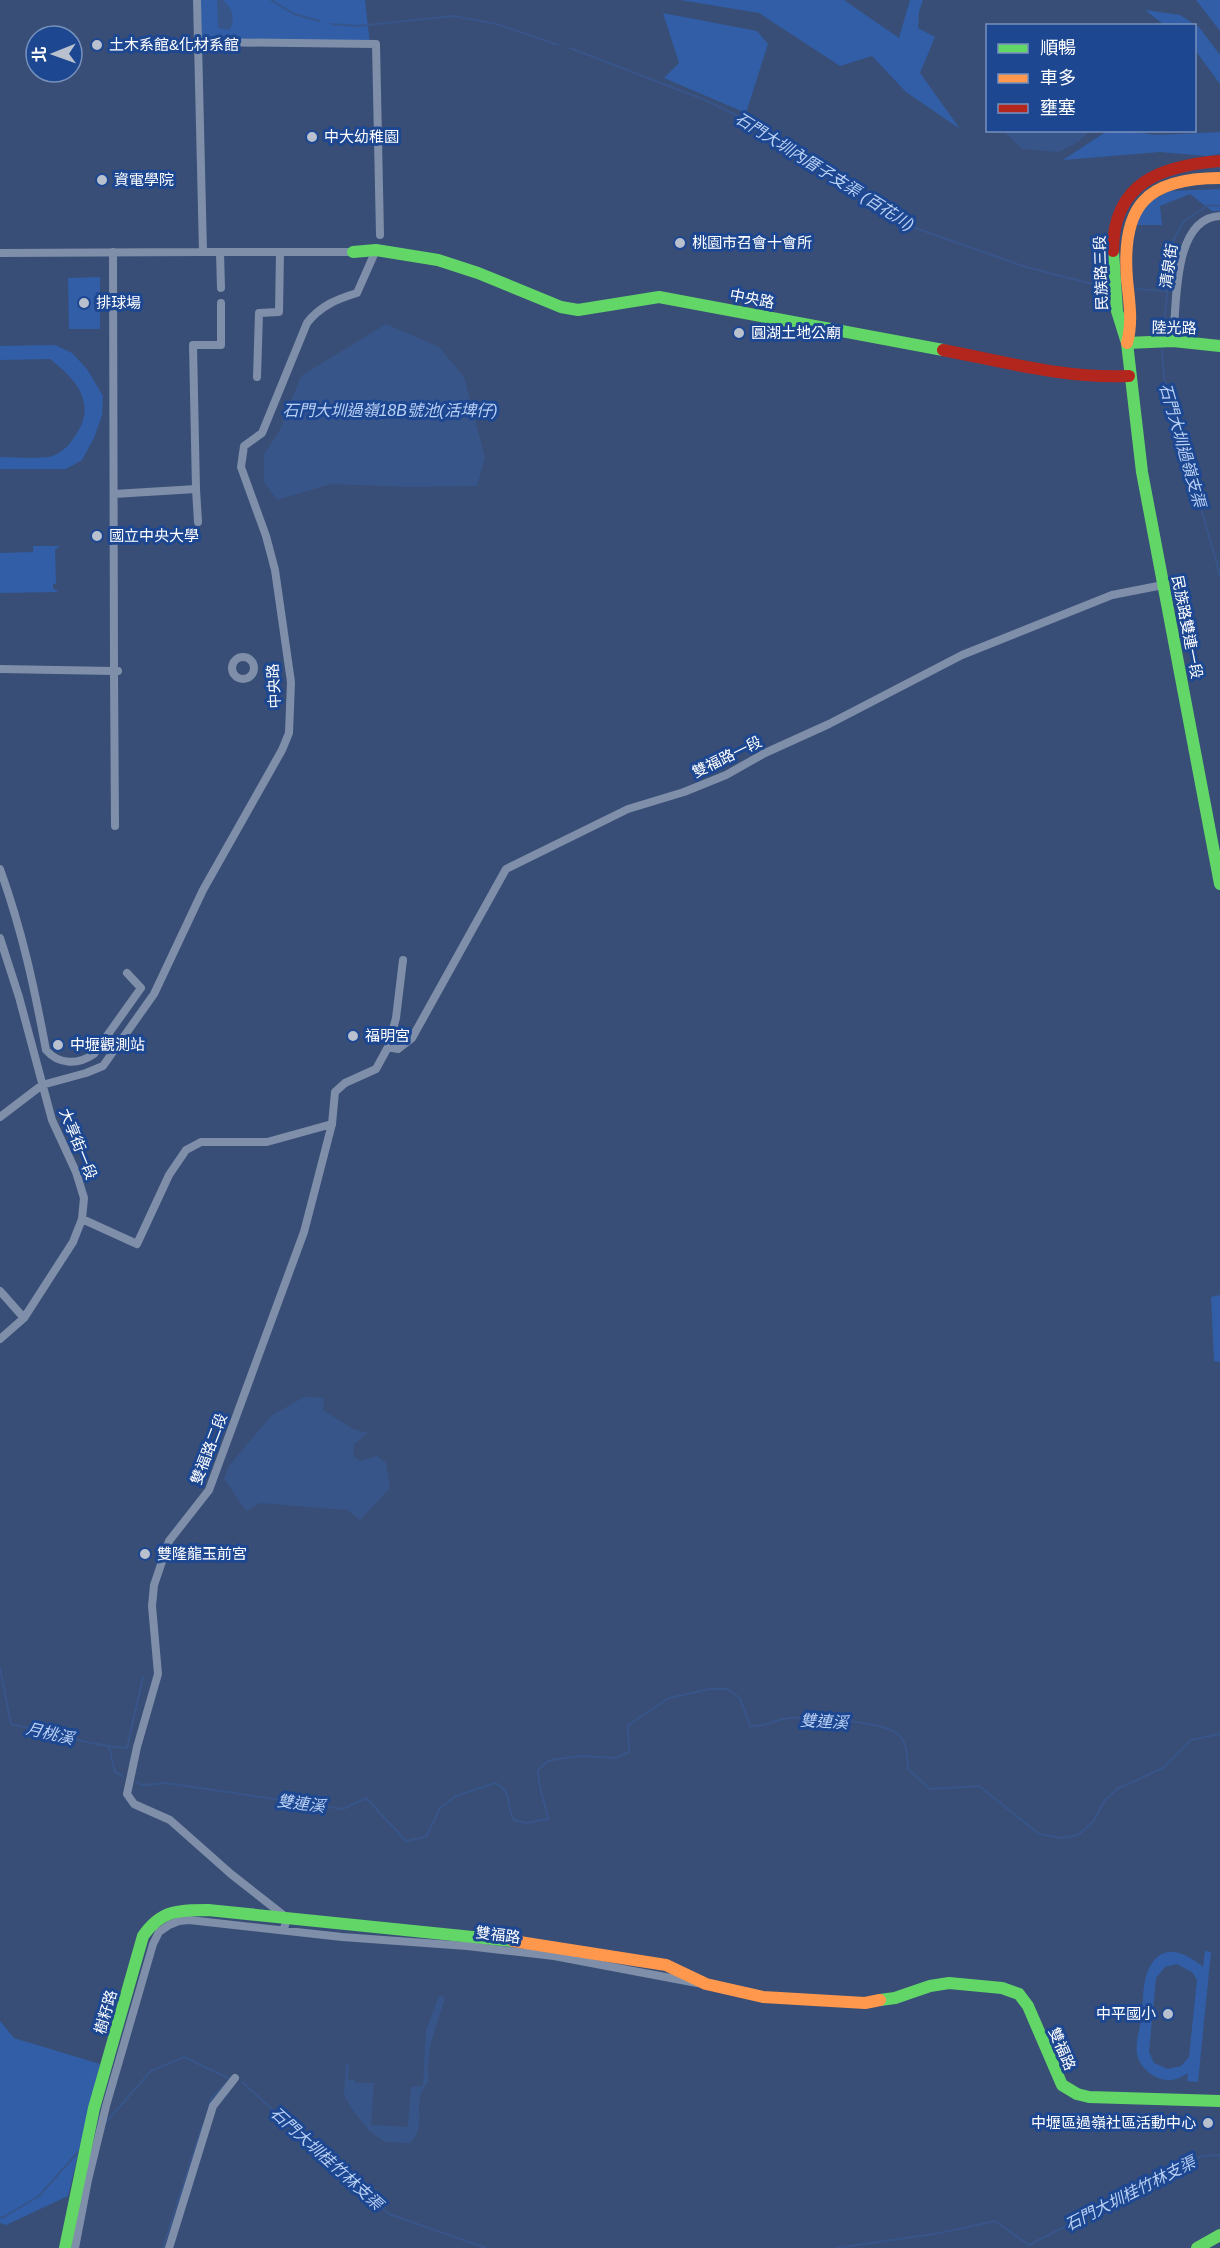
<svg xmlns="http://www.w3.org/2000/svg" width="1220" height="2248" viewBox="0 0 1220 2248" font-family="Helvetica,'Noto Sans TC',sans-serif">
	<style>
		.green { fill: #315ea7; fill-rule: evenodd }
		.water { fill: #38558a }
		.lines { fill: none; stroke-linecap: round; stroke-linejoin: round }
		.stream { stroke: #38558a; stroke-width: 2 }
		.street { stroke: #7f8fa9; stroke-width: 8 }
		.fast { stroke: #63d668; stroke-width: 12 }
		.slow { stroke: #ff974d; stroke-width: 12 }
		.jam { stroke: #b3261e; stroke-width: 12 }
		.poi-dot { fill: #b9c1cf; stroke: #1d4791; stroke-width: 2 }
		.labels { text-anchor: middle; stroke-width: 6; stroke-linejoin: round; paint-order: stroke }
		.poi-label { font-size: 15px; fill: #fff; stroke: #1d4791; text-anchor: start }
		.street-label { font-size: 15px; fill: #fff; stroke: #1d4791 }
		.water-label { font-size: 16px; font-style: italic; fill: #b9d0f5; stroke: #1d4791 }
	</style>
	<rect width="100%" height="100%" fill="#384e76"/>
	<path class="green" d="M198 0H365L370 44 199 42Z
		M680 0H844L899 38 910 0H923L919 12 918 28 935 37 920 73 960 129 906 92 872 56 840 66 759 13Z
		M1196 0H1220V31Z
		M1145 10 1180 15 1199 27 1220 55V84L1195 50 1194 26 1164 25Z
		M663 13 757 31 768 44 746 113 664 78 679 63Z
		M1107 131H1127L1157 135 1220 132V154L1206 156 1160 152 1063 160Z
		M1220 189V211H1212L1190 194 1160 206 1162 225H1134L1146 204 1169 191Z
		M100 277V329H69L68 278Z
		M55 345 72 353 87 369 103 396 102 415 94 438 82 460 66 469H0V457C14 457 44 460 55 455 64 451 70 444 75 436 98 404 76 379 50 359L0 360V346Z
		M33 546H60L55 550 56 584H53V588L58 592 0 593V553L33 552Z
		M1220 1295V1362L1214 1361 1211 1297Z
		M1205 1951 1211 1952 1198 2082 1187 2081 1188 2073C1183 2076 1177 2080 1171 2080 1156 2081 1140 2069 1137 2054 1135 2042 1141 2025 1142 2012 1143 2001 1143 1987 1146 1976 1157 1942 1182 1949 1203 1967ZM1177 1964 1193 1973 1197 1980 1189 2057 1181 2066 1168 2069 1154 2063 1149 2052 1156 1978 1165 1967Z
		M0 2021 14 2038 100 2064 68 2196 6 2225 0 2223Z"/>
	<path class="water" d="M217 0H223C234 11 235 16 230 30L218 28Z
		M1002 130H1090V131L1078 142 1059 152 1022 149Z
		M386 324 439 347 464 377 485 458 477 486 410 487 331 484 277 500 264 482V454L279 432 301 376Z
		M304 1397 324 1398 323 1410 353 1429 368 1433 354 1444 353 1456 360 1461 377 1456 386 1463 390 1488 360 1520 347 1510 260 1503 246 1511 224 1479 229 1466 271 1416Z
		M439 1996 444 1997V2001C437 2025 424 2054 429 2080 426 2085 421 2091 420 2097 417 2113 424 2132 410 2143L385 2142 369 2131 352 2109 344 2095 346 2064 349 2065 348 2080H355V2083H374L371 2125 408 2127 411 2087 423 2086 426 2030Z"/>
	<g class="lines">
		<path class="stream" d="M271 0 294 14 319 21
			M331 24 358 26 453 16 497 24 558 45
			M570 48 705 100 757 125 881 209 918 229 1026 267 1112 289
			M1136 289 1167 291
			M1163 336 1172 243 1183 222 1208 205 1220 206
			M1162 349 1164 377 1220 575
			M0 1668 11 1724C50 1732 87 1745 127 1748L143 1677
			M109 1747 115 1772 123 1776
			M137 1782 142 1785 166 1783 343 1809 366 1798 406 1841 426 1837 440 1808 456 1796 495 1783C514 1792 505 1804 514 1820L526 1823 548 1819C545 1802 538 1787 538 1770L548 1761 558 1759 582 1756 616 1758 629 1752 628 1725 669 1698 710 1689H727L740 1698 750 1726C765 1728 775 1719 790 1718 809 1716 885 1722 898 1734 908 1744 907 1756 908 1769L930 1789 979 1786 1039 1834 1061 1838 1078 1835 1093 1822 1105 1800 1117 1789 1163 1768 1191 1740 1220 1734
			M242 2082 389 2214 486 2248
			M209 2105 212 2098 226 2083
			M106 2122 151 2071 184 2057 230 2079
			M0 2217 2 2218 39 2196 79 2151
			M163 2248 202 2127
			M837 2248 940 2233 995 2221 1029 2245 1202 2156 1220 2155"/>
		<path class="street" d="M199 42 376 44 380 235
			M203 252H353
			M220 252 221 288
			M0 253 203 252 197 0
			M1173 341C1177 306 1172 218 1220 216
			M257 377 259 313 279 312 280 252
			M196 489 193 345H221V303
			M114 494 196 489 198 522
			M232 668a11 11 0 1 1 22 0a11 11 0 1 1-22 0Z
			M0 669 114 671 113 252
			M115 826 114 671H118
			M0 869C22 930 34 986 46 1050 59 1065 78 1065 94 1054L141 988 127 973
			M0 938 19 997 52 1120 76 1172 84 1198 82 1219 73 1242 24 1318 0 1339
			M388 1047 398 1049 412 1038 506 869 628 809 684 792 726 775 765 753 829 724 962 655 1112 595 1163 585
			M0 1117 42 1085 86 1073 103 1066 154 994 203 890 282 750 289 733 291 682 275 570 266 536 241 467 244 446 262 433 307 323C320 306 337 299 357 293L376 250
			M82 1219 137 1244 169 1175 186 1150 201 1142H267L332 1124
			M0 1291 24 1318
			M284 1929 287 1918 231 1874 170 1820 134 1804 127 1794 137 1747 158 1674 152 1606 154 1585 169 1541 209 1490 304 1232 332 1124 335 1092 345 1083 376 1069 388 1047 396 1018 403 960
			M75 2248 88 2180 106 2106 153 1944 159 1932 169 1925 179 1921 189 1920 342 1937 467 1946 554 1956 697 1983
			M169 2248 213 2106 235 2078"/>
		<path class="fast" d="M1113 251 1117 311 1127 343 1142 472 1220 884
			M353 252 376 250 438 260 478 273 561 307 578 310 659 297 943 350
			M1127 343 1173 341 1220 346
			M880 2000 895 1998 930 1986 949 1983 1002 1988 1019 1994 1028 2006 1062 2085 1077 2094 1089 2097 1220 2101
			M65 2248 94 2108 143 1936C161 1910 178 1910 208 1910L513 1941
			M1197 2248 1220 2235"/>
		<path class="slow" d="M1127 343C1133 321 1129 301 1127 279 1121 205 1147 178 1220 178
			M513 1941 666 1965 706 1984 763 1997 865 2003 880 2000"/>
		<path class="jam" d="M1113 251C1113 182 1161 166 1220 161
			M943 350C1005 362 1066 379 1129 376"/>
	</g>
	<g class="poi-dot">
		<circle cx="97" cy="45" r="6"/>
		<circle cx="312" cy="137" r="6"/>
		<circle cx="102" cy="180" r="6"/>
		<circle cx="680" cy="243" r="6"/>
		<circle cx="84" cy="303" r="6"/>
		<circle cx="739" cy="333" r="6"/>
		<circle cx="97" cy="536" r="6"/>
		<circle cx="353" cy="1036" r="6"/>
		<circle cx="58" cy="1045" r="6"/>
		<circle cx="145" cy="1554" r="6"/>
		<circle cx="1168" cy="2014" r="6"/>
		<circle cx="1208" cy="2123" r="6"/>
	</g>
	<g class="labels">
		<g class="poi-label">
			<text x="109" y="50">土木系館&amp;化材系館</text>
			<text x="324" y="142">中大幼稚園</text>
			<text x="114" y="185">資電學院</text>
			<text x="692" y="248">桃園市召會十會所</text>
			<text x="96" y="308">排球場</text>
			<text x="751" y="338">圓湖土地公廟</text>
			<text x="109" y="541">國立中央大學</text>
			<text x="365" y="1041">福明宮</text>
			<text x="70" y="1050">中壢觀測站</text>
			<text x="157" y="1559">雙隆龍玉前宮</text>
			<text x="1156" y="2019" text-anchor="end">中平國小</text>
			<text x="1196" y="2128" text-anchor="end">中壢區過嶺社區活動中心</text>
		</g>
		<g class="street-label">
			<text transform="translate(1169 266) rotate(-81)" y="5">清泉街</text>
			<text transform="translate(1101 273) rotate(-92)" y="5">民族路三段</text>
			<text transform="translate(752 299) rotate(11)" y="5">中央路</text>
			<text transform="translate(1174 328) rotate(1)" y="5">陸光路</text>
			<text transform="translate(1187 627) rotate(79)" y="5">民族路雙連一段</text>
			<text transform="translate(274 686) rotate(-93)" y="5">中央路</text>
			<text transform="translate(727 757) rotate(-26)" y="5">雙福路一段</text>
			<text transform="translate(78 1144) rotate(68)" y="5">大享街一段</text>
			<text transform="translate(209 1449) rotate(-69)" y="5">雙福路二段</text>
			<text transform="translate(498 1935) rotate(7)" y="5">雙福路</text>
			<text transform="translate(106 2012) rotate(-74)" y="5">樹籽路</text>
			<text transform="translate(1062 2049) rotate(67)" y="5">雙福路</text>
		</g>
		<g class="water-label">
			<text transform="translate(825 171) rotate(32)" y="6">石門大圳內厝子支渠 (百花川)</text>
			<text x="390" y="416">石門大圳過嶺18B號池(活埤仔)</text>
			<text transform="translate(1183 445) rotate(74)" y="6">石門大圳過嶺支渠</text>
			<text transform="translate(824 1721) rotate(3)" y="6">雙連溪</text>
			<text transform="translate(50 1733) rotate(13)" y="6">月桃溪</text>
			<text transform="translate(301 1803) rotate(7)" y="6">雙連溪</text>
			<text transform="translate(327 2158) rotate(42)" y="6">石門大圳桂竹林支渠</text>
			<text transform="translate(1130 2193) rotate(-27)" y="6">石門大圳桂竹林支渠</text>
		</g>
	</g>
	<rect x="986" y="24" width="210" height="108" fill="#1d4791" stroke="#7791bd" stroke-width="1.5"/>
	<rect x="998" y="44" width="30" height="9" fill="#63d668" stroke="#7791bd" stroke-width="1.5"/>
	<text x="1040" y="54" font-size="18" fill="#ffffff">順暢</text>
	<rect x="998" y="74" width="30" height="9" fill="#ff974d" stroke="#7791bd" stroke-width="1.5"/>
	<text x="1040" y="84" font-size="18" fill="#ffffff">車多</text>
	<rect x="998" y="104" width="30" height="9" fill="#b3261e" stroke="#7791bd" stroke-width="1.5"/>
	<text x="1040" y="114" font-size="18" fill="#ffffff">壅塞</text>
	<g transform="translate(54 54) rotate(269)"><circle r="28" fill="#1d4791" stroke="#7791bd" stroke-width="1.5"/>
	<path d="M0-4.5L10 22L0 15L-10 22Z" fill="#b9c1cf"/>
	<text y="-9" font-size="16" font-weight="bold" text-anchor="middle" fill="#ffffff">北</text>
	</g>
</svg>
